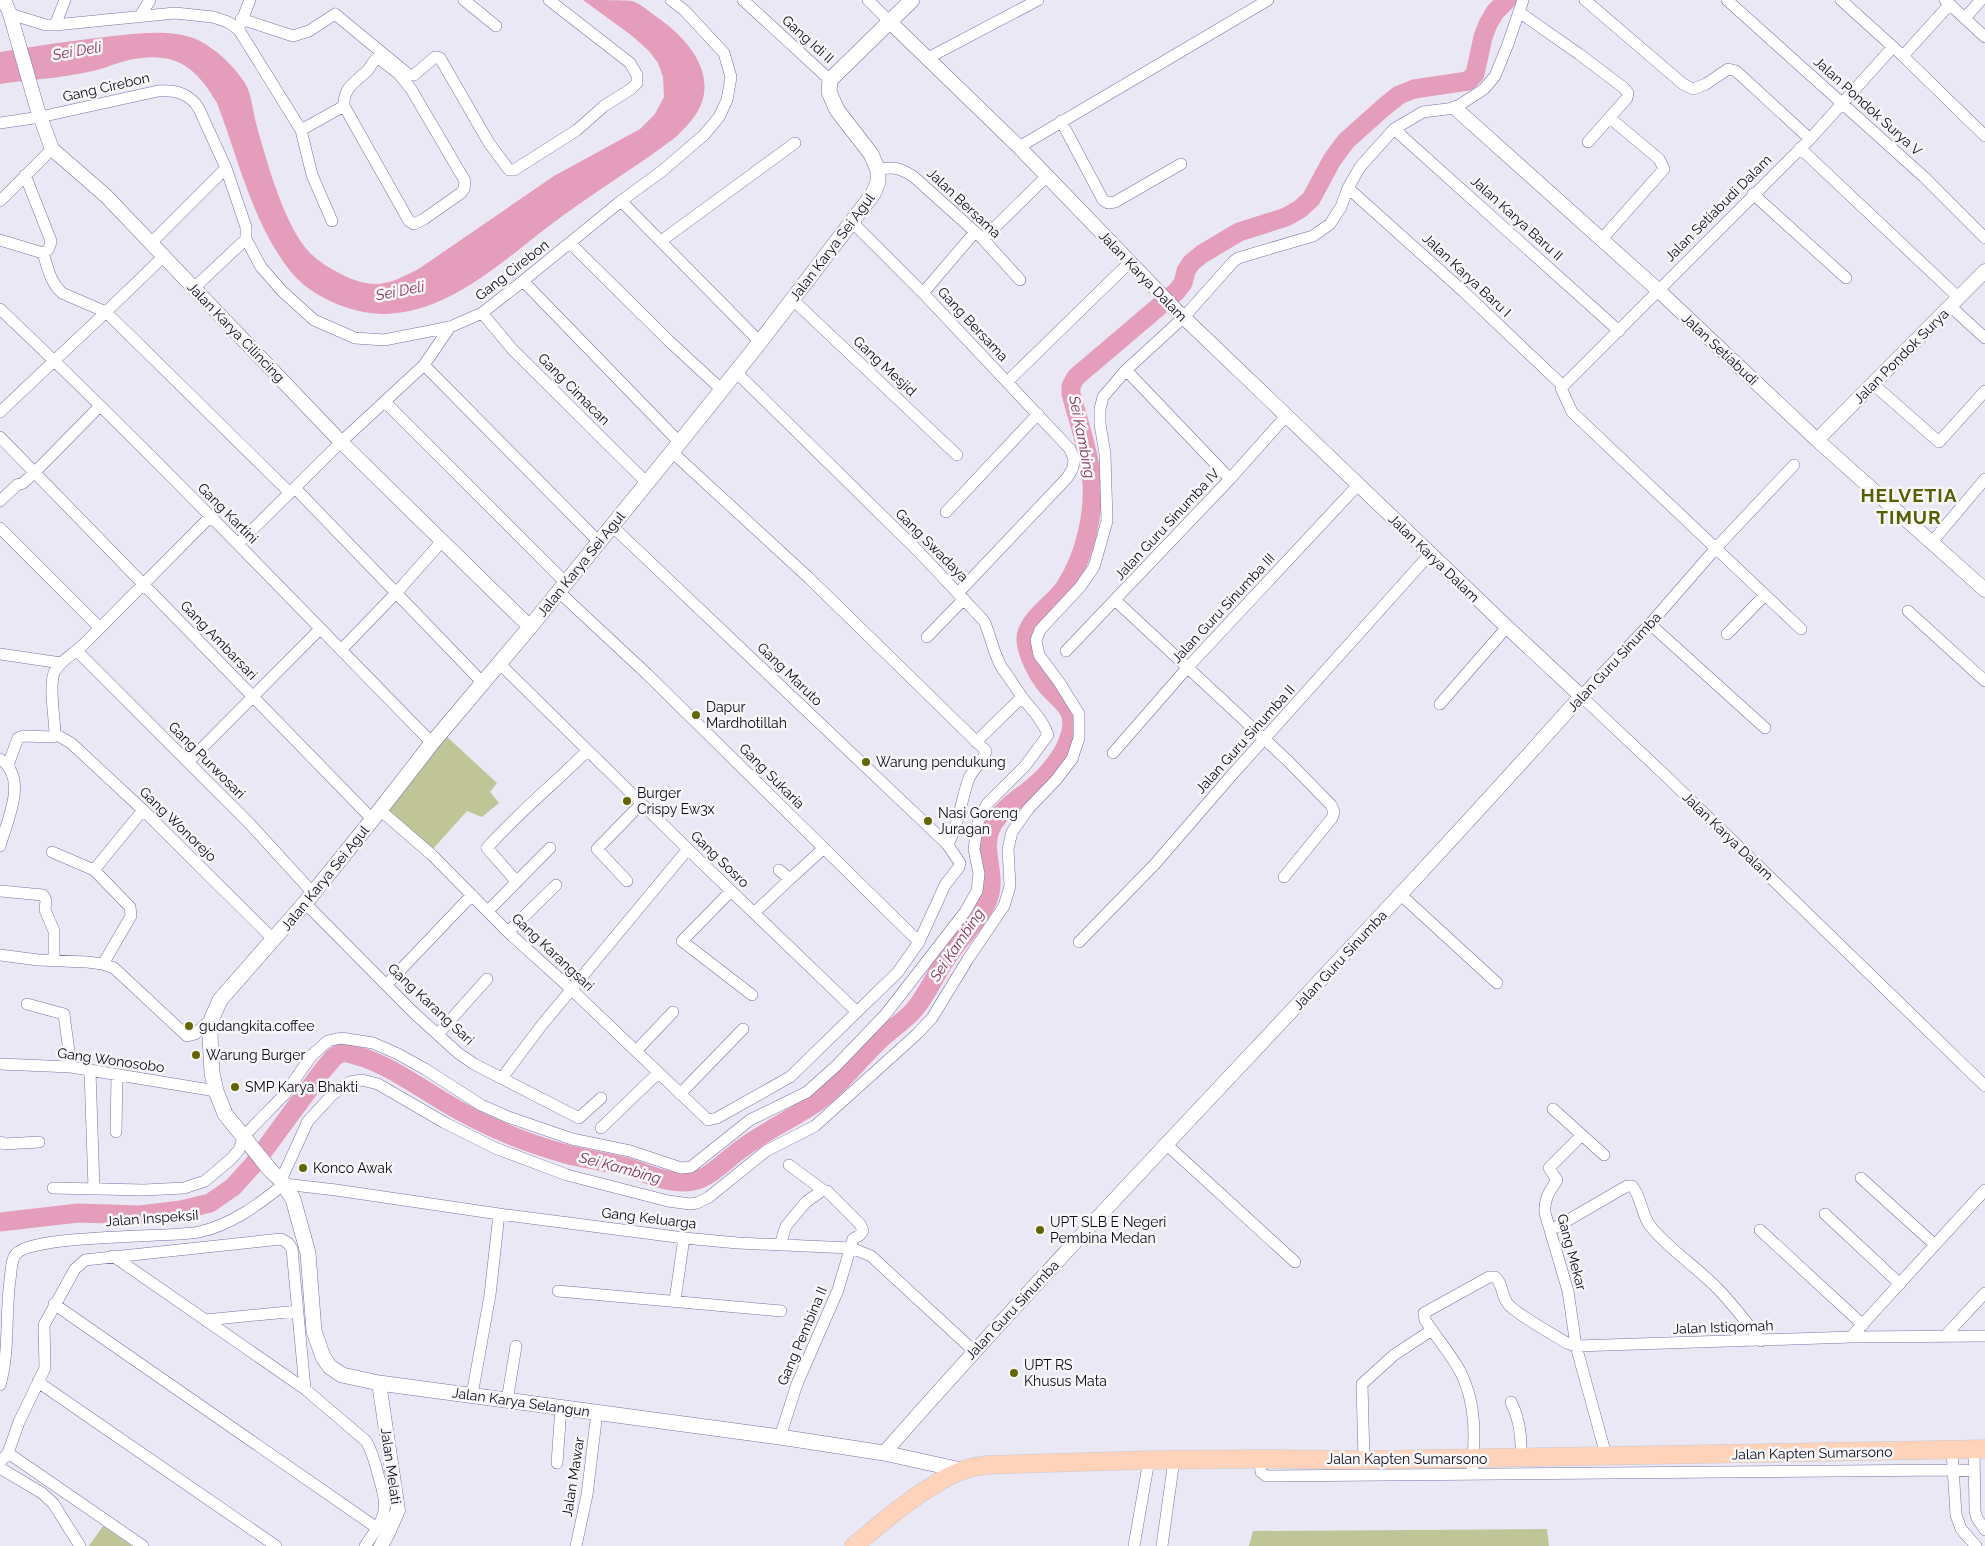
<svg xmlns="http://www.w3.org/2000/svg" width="1985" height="1546" viewBox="0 0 1985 1546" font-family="Raleway,sans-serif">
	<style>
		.green { fill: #c0c597 }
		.water { fill: #e59dbc }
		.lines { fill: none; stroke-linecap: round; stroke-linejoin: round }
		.river { stroke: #e59dbc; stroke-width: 19 }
		.minor-casing { stroke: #7a70a8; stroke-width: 12 }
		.tertiary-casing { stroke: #7a70a8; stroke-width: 15 }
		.secondary-casing { stroke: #7a70a8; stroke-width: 16 }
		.trunk-casing { stroke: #cac8cd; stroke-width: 19 }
		.minor { stroke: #fff; stroke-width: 11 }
		.tertiary { stroke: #fff; stroke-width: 14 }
		.secondary { stroke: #fff; stroke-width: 15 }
		.trunk { stroke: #ffd3ba; stroke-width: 18 }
		.poi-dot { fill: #626500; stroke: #f7f7f7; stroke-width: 2 }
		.labels { text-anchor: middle; stroke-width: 5; stroke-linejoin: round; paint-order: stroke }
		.street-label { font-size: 14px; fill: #0c071c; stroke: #f7f7f7 }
		.poi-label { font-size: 14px; fill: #0c071c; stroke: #f7f7f7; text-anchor: start }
		.water-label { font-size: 15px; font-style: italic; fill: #84315b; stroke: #f7f7f7 }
		.district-label { font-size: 19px; font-weight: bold; letter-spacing: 1px; fill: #595d03; stroke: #f7f7f7 }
	</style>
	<rect width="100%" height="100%" fill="#eae8f5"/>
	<path class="green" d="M445 735 497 783 490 792 499 803 482 817 467 811 432 850 385 810Z
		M103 1526 132 1546H89Z
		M1547 1529 1549 1546H1249L1253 1531Z"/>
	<path class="water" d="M583 0C593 0 624 0 632 1 642 4 652 14 661 20 687 39 716 72 700 107 695 118 685 128 676 137 639 165 599 189 561 217 499 262 429 337 345 307 325 300 305 289 291 272 252 223 239 160 217 103 194 63 171 50 125 61 113 64 101 70 88 72 61 78 28 80 0 84V52C35 46 69 41 105 37 135 34 169 28 198 40 216 49 234 66 245 83 252 95 253 113 257 127 267 162 285 229 311 254 320 262 329 268 339 273 373 291 389 285 420 268L554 176 640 129 655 114 664 97 663 77 658 63 649 51 631 35Z"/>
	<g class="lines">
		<path class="river" d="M0 1222 78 1213 140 1215 181 1210 210 1203 233 1187 253 1165 323 1070 334 1057 342 1052C387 1060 419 1089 458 1110 492 1129 529 1144 566 1154 586 1159 607 1162 627 1167 646 1173 665 1183 686 1182 708 1182 727 1158 744 1147 766 1131 791 1119 814 1104 840 1086 860 1058 883 1037 893 1028 905 1020 914 1010 929 992 937 970 951 952 963 935 978 921 987 902 999 877 980 851 991 828 997 814 1012 803 1024 794 1043 780 1064 758 1070 735 1078 708 1060 702 1045 684 1037 673 1027 655 1026 640 1025 620 1055 603 1065 587 1085 557 1096 510 1091 474 1088 448 1078 420 1071 394V386L1076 377 1176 292 1183 283 1186 271 1191 263 1202 254 1239 232 1286 217 1300 209 1311 199 1332 160 1346 141 1384 107 1399 95 1414 89 1468 81 1475 74 1483 37 1488 24 1495 12 1507 0"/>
		<defs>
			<path id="minor" d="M464 0 496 26
				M743 0 830 80
				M868 0 890 22
				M1585 0 1683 84 1693 89 1706 84 1728 69 1736 71 1810 139
				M1727 0 1924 177 1985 238
				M1841 0 1903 56 1985 136
				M1945 0 1985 37
				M1519 12 1579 54 1624 88 1628 93 1627 98 1588 142
				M10 14 46 25H55L175 13 213 17 228 22 239 30 301 130 312 175 332 221
				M140 16 150 0
				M1965 18 1981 0
				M241 19 293 36 309 31 335 14 409 75H414L435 57 440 58 489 143 509 170H514L577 130 604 106 631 89 637 83V75L630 63 549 0
				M55 25 65 0
				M240 25 250 0
				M1903 56 1950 4
				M928 58 1038 0
				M1061 121 1103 200 1108 203 1115 202 1181 164
				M0 123 40 117 158 91C175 90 190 93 199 109L226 168 246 227V239L261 267 282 291 314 320 355 338 384 340 450 327 482 313 523 281 621 201 662 171 704 135 719 117 727 100 731 77 724 53 684 10 671 0
				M1394 129 1619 331
				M301 130 344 106C343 87 356 82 368 70 372 65 372 61 378 58L399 74 411 89 465 181 464 189 461 193 424 219 414 224 409 221 344 106
				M1019 147 1268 0
				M1800 148 1959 298
				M878 170C893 166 901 168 914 177L983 239 1020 280
				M1348 188 1464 292 1563 386
				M1753 194 1846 278
				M0 201 52 149
				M621 201 760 342
				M852 222 923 293 1070 449 1074 459 1073 468 1067 478 958 593
				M983 239 1047 176
				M1602 239 1664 169 1659 159 1610 118
				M0 240 43 253C49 250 50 247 51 241L25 175
				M661 241 795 143
				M151 243 226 168
				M571 244 669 341 721 389
				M43 253C48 268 50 282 62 293L106 312 164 256
				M523 281 680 443
				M194 288 246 239
				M923 293 975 232
				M793 300 957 455
				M1950 306 1985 338
				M0 309C148 449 289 597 432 743
				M482 313 513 350 647 483
				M424 365 599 542
				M1126 370 1230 479
				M1007 382 1130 262
				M1873 384 1939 442 1985 391
				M385 402 566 583
				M0 412 106 312 290 493
				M0 437 373 820
				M672 452 809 578 986 751C983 762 974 768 969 778 963 792 957 834 947 844
				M1794 465 1716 548 1650 624 1581 696 1669 779 1985 1086
				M295 488 482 682
				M0 501 17 485 23 483 35 472 100 406
				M946 512 1038 414
				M0 528 100 628
				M1932 542 1985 479
				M238 544 341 442 424 365 450 327
				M559 592 647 674 919 942
				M1115 600 1287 760 1331 805 1334 812 1332 818 1284 877
				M1908 611 1985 681
				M1650 624 1765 728
				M1801 629 1572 412 1561 388 1810 139 1893 47
				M1727 634 1765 595
				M927 637 964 599
				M341 650 397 592 442 541
				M77 651 249 823 313 893
				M1066 651 1230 479 1287 415
				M0 654 61 663
				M499 663 700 861 857 1012
				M1440 704 1507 627
				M55 734 71 743 143 810 274 940
				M55 734C55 720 48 682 55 671 62 659 74 654 84 644L210 517
				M976 742 1022 697
				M1113 753 1188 667 1358 485
				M0 759C29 778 7 820 0 846
				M188 762 320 629
				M8 765 18 738 23 736 53 737 55 734
				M380 810 432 855 508 932 571 989 708 1120 717 1118 790 1077 898 972 919 942 945 885 959 867 960 863 947 844 612 526
				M52 852 94 870 130 907 131 916 103 964
				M94 870 143 810
				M779 870 790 879 824 848
				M627 881 597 849 641 804
				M517 882 487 848C518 813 554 784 587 751
				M0 891 43 895 46 900 45 910 54 931V960
				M731 891 682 941 752 995
				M1401 895 1497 983
				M305 903 413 1012 458 1053 474 1064 579 1118 601 1098
				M488 911 550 848
				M754 913 790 879
				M508 932 556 885
				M1079 942 1155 864 1231 776 1430 554
				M0 955 38 960 87 962 103 964 114 968 187 1036 195 1034 212 1018
				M387 984 472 895
				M27 1004 64 1014 71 1067
				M438 1034 487 979
				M636 1051 673 1012
				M0 1064 71 1067 216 1091
				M90 1071 94 1189
				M502 1078 541 1026 688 849
				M680 1094 743 1029
				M1553 1109 1582 1135 1549 1168 1557 1180C1549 1192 1544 1199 1545 1213L1568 1291 1576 1346 1606 1455
				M601 1128 658 1073
				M116 1132 117 1076
				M1582 1135 1604 1155
				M0 1142 4 1144 39 1142
				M1166 1144 1295 1262
				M789 1165 823 1190
				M1861 1178 1935 1245
				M281 1180 308 1121 332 1095 350 1082 362 1080 378 1084 445 1123 495 1148 567 1175 668 1201 690 1204 697 1203 709 1197 766 1151 815 1126 917 1034 932 1018 968 959 1004 906 1010 886 1008 849 1012 832 1029 808 1056 780 1072 759 1079 738V714L1059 682 1039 655 1036 640 1040 630 1080 587 1094 567 1107 521 1105 454 1100 424V409L1103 397 1126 370 1184 317 1233 262 1238 258 1313 236 1330 224 1341 207 1348 188 1360 167 1394 129 1423 112 1455 108 1484 89 1495 76 1508 44 1523 0
				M53 1188 144 1190 184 1188 205 1181 231 1159 239 1150 244 1136 284 1095 312 1055 328 1041 341 1038 373 1043 398 1054 425 1069 481 1105 508 1117 572 1139 630 1151 681 1168 691 1167 750 1120 807 1092 836 1066 885 1015 965 912 977 891 979 874 974 849 978 822 987 804 1025 766 1048 735C1043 720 1031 709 1022 697 1015 687 1009 677 1002 668 993 653 991 636 984 621L918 551 736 372
				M1825 1214 1900 1284
				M1551 1230 1627 1186H1632C1642 1197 1641 1215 1651 1227 1671 1251 1698 1268 1719 1290 1734 1306 1748 1324 1761 1341
				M1760 1230 1863 1325
				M780 1245 786 1226 806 1202 823 1190 827 1191 860 1224 863 1231 860 1235 853 1239 838 1290 797 1384 780 1437
				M113 1256 305 1389 366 1441C372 1451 375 1462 378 1474 389 1511 387 1514 365 1546
				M558 1291 781 1311
				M675 1300 684 1238
				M54 1304 377 1528
				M205 1320 298 1311
				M1945 1336 1985 1293
				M1851 1337 1985 1190
				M38 1382 276 1546
				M0 1385C10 1351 5 1315 10 1280 11 1273 11 1264 14 1257 22 1233 172 1238 199 1232 231 1225 258 1205 284 1184L336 1190 499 1214 684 1238 738 1243 851 1248 871 1256 974 1351
				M472 1395 490 1295 499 1214
				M507 1401 516 1346
				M1511 1402C1520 1420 1522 1437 1521 1457
				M1974 1450 1975 1511 1977 1518 1985 1530
				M1952 1451 1956 1515 1961 1529 1976 1546
				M8 1453 143 1546
				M1260 1459 1261 1472 1266 1476 1953 1470 1974 1471
				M1364 1460 1362 1384 1394 1355 1432 1330
				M0 1462 8 1453 19 1422 45 1368 44 1325 75 1269 85 1260 281 1239 288 1243 292 1249 305 1389
				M557 1463 561 1408
				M0 1468 42 1493 53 1503 80 1546
				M1472 1473C1475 1438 1477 1404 1460 1371 1450 1353 1436 1337 1425 1320L1424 1313 1489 1277H1495C1503 1283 1501 1296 1508 1304 1516 1314 1554 1335 1567 1343L1576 1346 1851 1337 1985 1336
				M576 1546 587 1495 597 1412
				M1134 1546 1149 1460
				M1162 1546 1174 1460"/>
			<path id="tertiary" d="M4 0 10 14 37 108 52 149 106 196 341 442 530 627
				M1455 108 1658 290 1817 440 1985 590
				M1817 440 1985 271
				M379 1383 398 1510 388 1533 381 1546
				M884 1453C1111 1195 1353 953 1581 696L1507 627 1177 311 1019 147 890 22"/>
			<path id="secondary" d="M912 0 830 80 829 92 837 110 871 154 878 170V182L873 194 760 342 672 452 530 627 432 743 380 810 305 903 220 1000 212 1018 210 1036 212 1073 216 1091 225 1114 271 1171 281 1180 293 1199 308 1253 314 1331 323 1357 330 1367 342 1375 379 1383 780 1437 884 1453 961 1470"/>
			<path id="trunk" d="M854 1546C883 1521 926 1485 961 1471 969 1467 979 1466 987 1465L1149 1460 1260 1459 1364 1460 1985 1449"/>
		</defs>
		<use href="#minor" class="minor-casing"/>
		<use href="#tertiary" class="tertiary-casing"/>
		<use href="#secondary" class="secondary-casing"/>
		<use href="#trunk" class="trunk-casing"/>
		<use href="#minor" class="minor"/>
		<use href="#tertiary" class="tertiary"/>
		<use href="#secondary" class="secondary"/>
		<use href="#trunk" class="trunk"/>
	</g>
	<g class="poi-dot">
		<circle cx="696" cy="715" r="5"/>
		<circle cx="866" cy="762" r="5"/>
		<circle cx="627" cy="801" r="5"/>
		<circle cx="928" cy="821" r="5"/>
		<circle cx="189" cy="1026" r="5"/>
		<circle cx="196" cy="1055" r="5"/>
		<circle cx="235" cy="1087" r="5"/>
		<circle cx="303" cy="1168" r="5"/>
		<circle cx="1040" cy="1230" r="5"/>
		<circle cx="1014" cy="1373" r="5"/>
	</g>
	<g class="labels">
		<g class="street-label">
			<text transform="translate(808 39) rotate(42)" y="5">Gang Idi II</text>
			<text transform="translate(106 87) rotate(-13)" y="5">Gang Cirebon</text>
			<text transform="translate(1868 106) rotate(42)" y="5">Jalan Pondok Surya V</text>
			<text transform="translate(964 203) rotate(43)" y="5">Jalan Bersama</text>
			<text transform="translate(1718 208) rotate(-45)" y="5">Jalan Setiabudi Dalam</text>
			<text transform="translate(1517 218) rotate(42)" y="5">Jalan Karya Baru II</text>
			<text transform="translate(832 247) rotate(-53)" y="5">Jalan Karya Sei Agul</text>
			<text transform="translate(512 270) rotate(-38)" y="5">Gang Cirebon</text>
			<text transform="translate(1467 275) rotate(43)" y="5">Jalan Karya Baru I</text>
			<text transform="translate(1143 276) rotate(46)" y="5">Jalan Karya Dalam</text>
			<text transform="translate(973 324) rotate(47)" y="5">Gang Bersama</text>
			<text transform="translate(236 332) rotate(46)" y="5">Jalan Karya Cilincing</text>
			<text transform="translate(1720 349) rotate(43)" y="5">Jalan Setiabudi</text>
			<text transform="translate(1901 356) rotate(-45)" y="5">Jalan Pondok Surya</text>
			<text transform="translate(885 366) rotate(43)" y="5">Gang Mesjid</text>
			<text transform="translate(574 389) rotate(45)" y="5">Gang Cimacan</text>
			<text transform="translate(228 513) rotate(45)" y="5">Gang Kartini</text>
			<text transform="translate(1167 524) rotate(-47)" y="5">Jalan Guru Sinumba IV</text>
			<text transform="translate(932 545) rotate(45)" y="5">Gang Swadaya</text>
			<text transform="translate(1434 558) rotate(44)" y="5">Jalan Karya Dalam</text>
			<text transform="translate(581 564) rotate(-51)" y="5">Jalan Karya Sei Agul</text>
			<text transform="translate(1223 608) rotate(-47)" y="5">Jalan Guru Sinumba III</text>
			<text transform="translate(219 640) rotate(46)" y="5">Gang Ambarsari</text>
			<text transform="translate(1614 662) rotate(-47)" y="5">Jalan Guru Sinumba</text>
			<text transform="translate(790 674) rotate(44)" y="5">Gang Maruto</text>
			<text transform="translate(1245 739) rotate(-48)" y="5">Jalan Guru Sinumba II</text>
			<text transform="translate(207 760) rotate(45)" y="5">Gang Purwosari</text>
			<text transform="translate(772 776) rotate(45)" y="5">Gang Sukaria</text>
			<text transform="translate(178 824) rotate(44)" y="5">Gang Wonorejo</text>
			<text transform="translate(1728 836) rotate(44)" y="5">Jalan Karya Dalam</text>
			<text transform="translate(720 859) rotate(44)" y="5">Gang Sosro</text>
			<text transform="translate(325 878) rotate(-51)" y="5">Jalan Karya Sei Agul</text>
			<text transform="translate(553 952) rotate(43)" y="5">Gang Karangsari</text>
			<text transform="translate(1340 960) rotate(-47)" y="5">Jalan Guru Sinumba</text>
			<text transform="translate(431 1004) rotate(43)" y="5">Gang Karang Sari</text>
			<text transform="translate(111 1060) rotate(8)" y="5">Gang Wonosobo</text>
			<text transform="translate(152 1218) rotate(-4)" y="5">Jalan InspeksiI</text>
			<text transform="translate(649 1218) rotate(7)" y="5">Gang Keluarga</text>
			<text transform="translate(1572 1252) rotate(75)" y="5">Gang Mekar</text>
			<text transform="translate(1012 1310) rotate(-47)" y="5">Jalan Guru Sinumba</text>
			<text transform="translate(1723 1327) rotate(-2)" y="5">Jalan Istiqomah</text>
			<text transform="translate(802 1336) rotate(-67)" y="5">Gang Pembina II</text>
			<text transform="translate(521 1402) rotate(8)" y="5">Jalan Karya Selangun</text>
			<text transform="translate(1812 1453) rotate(-1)" y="5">Jalan Kapten Sumarsono</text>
			<text x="1407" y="1464">Jalan Kapten Sumarsono</text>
			<text transform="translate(391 1466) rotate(82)" y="5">Jalan Melati</text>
			<text transform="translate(573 1477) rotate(-81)" y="5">Jalan Mawar</text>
		</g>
		<g class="poi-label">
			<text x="706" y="712">Dapur<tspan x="706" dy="16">Mardhotillah</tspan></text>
			<text x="876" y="767">Warung pendukung</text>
			<text x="637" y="798">Burger<tspan x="637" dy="16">Crispy Ew3x</tspan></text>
			<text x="938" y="818">Nasi Goreng<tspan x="938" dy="16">Juragan</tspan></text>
			<text x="199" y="1031">gudangkita.coffee</text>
			<text x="206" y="1060">Warung Burger</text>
			<text x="245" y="1092">SMP Karya Bhakti</text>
			<text x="313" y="1173">Konco Awak</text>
			<text x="1050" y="1227">UPT SLB E Negeri<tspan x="1050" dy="16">Pembina Medan</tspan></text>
			<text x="1024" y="1370">UPT RS<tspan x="1024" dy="16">Khusus Mata</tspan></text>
		</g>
		<g class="water-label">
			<text transform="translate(77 51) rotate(-10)" y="5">Sei Deli</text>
			<text transform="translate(400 291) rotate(-11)" y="5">Sei Deli</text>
			<text transform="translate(1082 437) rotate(79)" y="5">Sei Kambing</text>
			<text transform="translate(957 945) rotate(-56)" y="5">Sei Kambing</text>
			<text transform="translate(620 1168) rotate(15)" y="5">Sei Kambing</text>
		</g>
		<g class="district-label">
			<text x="1909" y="502">HELVETIA<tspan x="1909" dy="22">TIMUR</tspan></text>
		</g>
	</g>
</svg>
